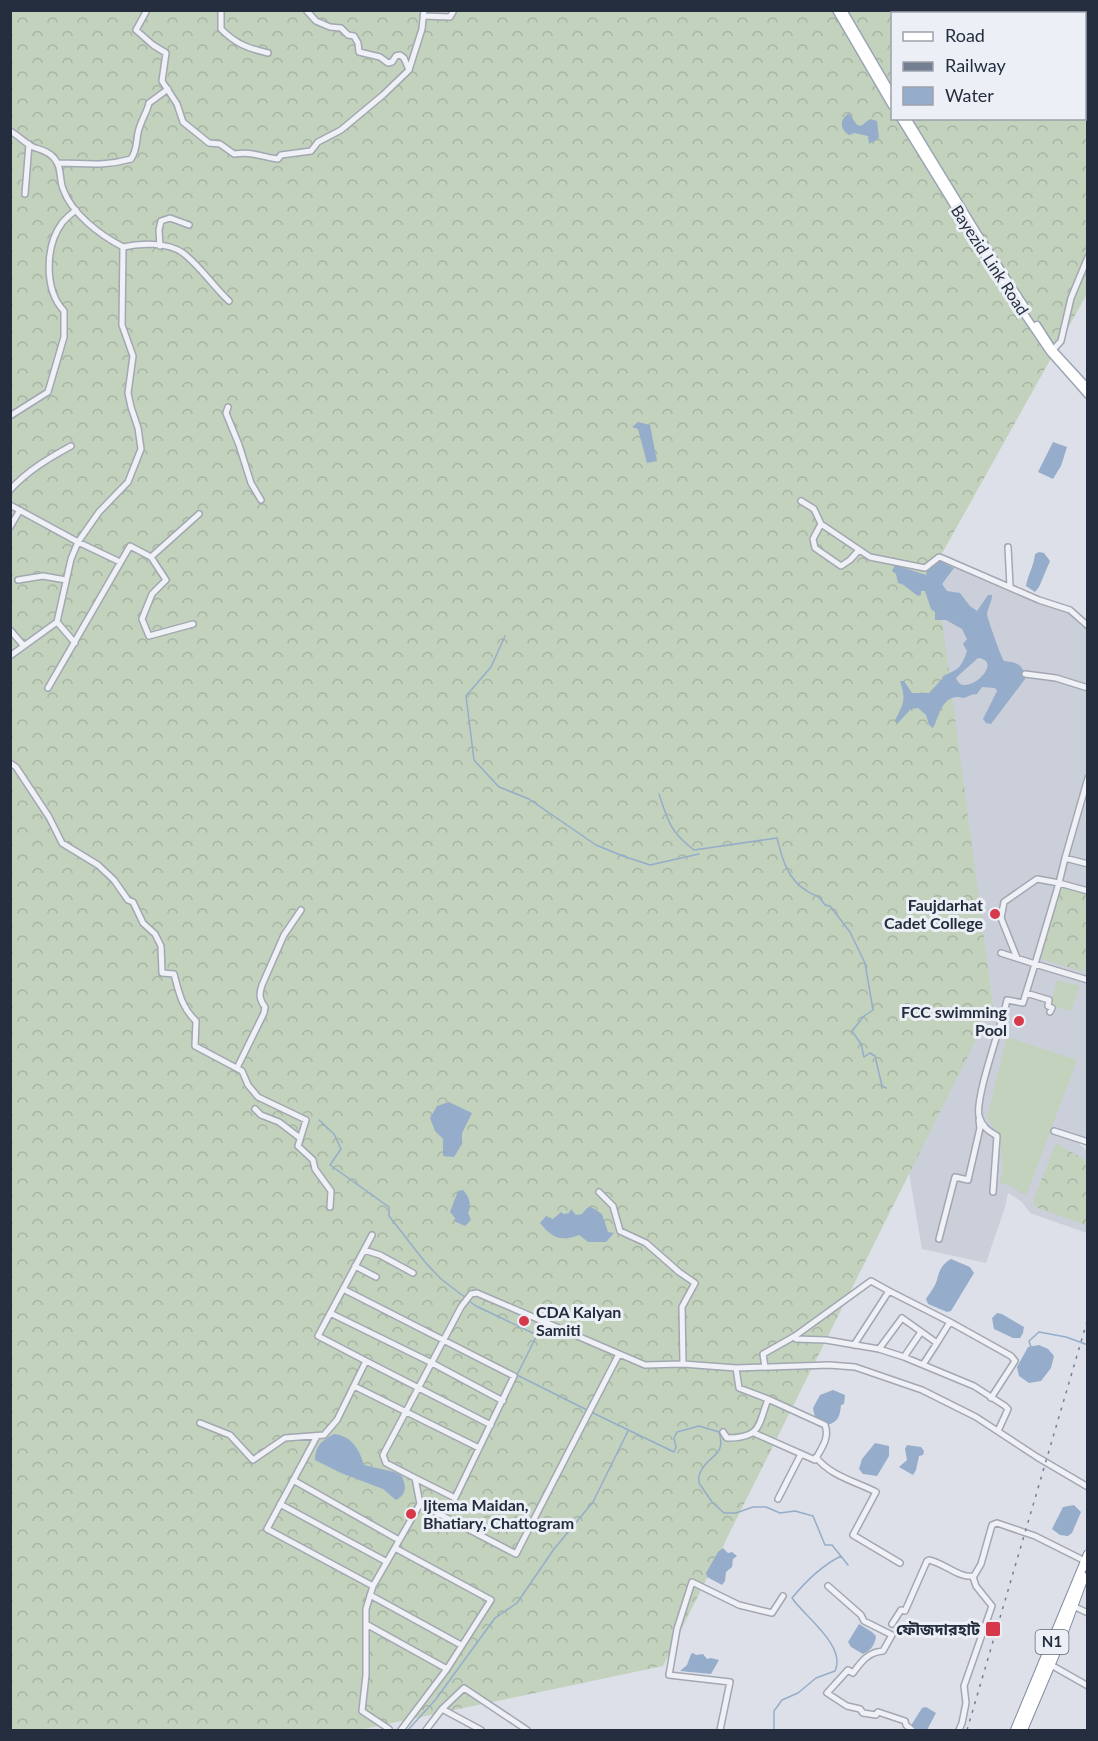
<svg xmlns="http://www.w3.org/2000/svg" width="1098" height="1741" viewBox="0 0 1098 1741" font-family="Lato,'Noto Sans Bengali',sans-serif">
	<style>
		.built { fill: #cbcfda }
		.forest { fill: url(#forest-crowns); fill-rule: evenodd }
		.pitch { fill: #c2d2bd }
		.water { fill: #95adca; fill-rule: evenodd }
		.lines { fill: none; stroke-linecap: round; stroke-linejoin: round }
		.stream { stroke: #95adca; stroke-width: 1.5 }
		.minor-casing { stroke: #a2a7b2; stroke-width: 8 }
		.major-casing { stroke: #9ba4b4; stroke-width: 9 }
		.highway-casing { stroke: #838d9f; stroke-width: 10 }
		.minor { stroke: #eff1f6; stroke-width: 5 }
		.major { stroke: #fff; stroke-width: 6 }
		.highway { stroke: #fff; stroke-width: 8 }
		.rail { stroke: #757f92; stroke-width: 1.5; stroke-dasharray: 3 6; stroke-linecap: butt }
		.poi-dot { fill: #d5394a; stroke: #eceff5; stroke-width: 2 }
		.labels { text-anchor: middle; stroke-width: 6; stroke-linejoin: round; paint-order: stroke }
		.shield { fill: #eceff5; stroke: #616876; stroke-width: 1.5 }
		.shield-label { font-size: 15px; font-weight: bold; fill: #252e3f }
		.street-label { font-size: 16px; fill: #252e3f; stroke: #eceff5 }
		.poi-label { font-size: 16px; font-weight: bold; fill: #252e3f; stroke: #eceff5; text-anchor: end }
	</style>
	<defs>
		<pattern id="forest-crowns" width="20" height="18" patternUnits="userSpaceOnUse" patternTransform="scale(1.5)"><rect width="20" height="18" fill="#c2d2bd"/><path d="M2 6a3 3 0 1 1 6 0M12 15a3 3 0 1 1 6 0" fill="none" stroke="#a7b5a4"/></pattern>
	</defs>
	<rect width="100%" height="100%" fill="#dde0e8"/>
	<path class="built" d="M938 558 1069 612 1081 626 1087 629 1088 1139 1079 1144 1087 1151V1233L1030 1213 1022 1202 1008 1193 1005 1207 986 1263 922 1249 909 1173 857 720Z"/>
	<path class="forest" d="M11 11H1087V294L935 566 993 1006 663 1666 359 1730H11ZM892 14H1084V118H892Z
		M1061 885 1087 894 1088 961 1084 972 1041 959Z
		M1056 1143 1087 1161 1088 1220 1086 1225 1035 1207 1033 1201Z"/>
	<path class="pitch" d="M1057 980 1080 986 1071 1011 1050 1005Z
		M1007 1037 1077 1060 1026 1196 1009 1185 999 1183 1003 1170 1000 1137 987 1118Z"/>
	<path class="water" d="M849 113 857 125 861 126 870 119 877 121 879 138 869 144 868 136 854 133 849 135C839 129 840 119 849 113Z
		M638 422 650 425 657 461 647 463 638 429 632 427Z
		M1053 442 1067 447 1061 466 1053 479 1038 472Z
		M1039 552 1044 553 1050 561 1039 587 1035 592 1026 586C1028 574 1034 566 1035 554Z
		M940 561 954 568 942 584 947 591 960 593 970 606 977 611 988 595H992C992 602 988 607 987 614 987 617 1001 657 1004 661 1016 662 1024 664 1025 679L991 724 986 723 983 719 997 691 995 688 982 687 977 694C971 694 968 697 963 698 962 698 960 697 959 697 941 696 939 718 933 728L929 725 926 715 918 708 911 709 897 724 895 720C904 704 906 699 900 681H904L912 693H929L942 679 943 676C959 669 961 668 967 651L963 644 967 639 962 629 946 620H935V612L931 609 925 591H921V595L918 596 902 584 898 583 896 574 892 571 895 565 926 575 927 571ZM978 658C1006 661 964 701 956 678L959 675Z
		M449 1102 472 1113 462 1133V1144L454 1157 443 1156V1139L435 1131 430 1118 437 1106Z
		M463 1190C469 1196 472 1205 468 1213L471 1220 465 1226 454 1221 455 1218 450 1212 458 1191Z
		M591 1207 602 1214 608 1232 614 1233 606 1242H588L579 1235C561 1242 552 1238 540 1223L546 1216 553 1219 561 1212 564 1214 569 1213 571 1209 576 1215 582 1214 587 1208Z
		M951 1259 970 1267 974 1273 951 1311 947 1312 928 1304 926 1299C929 1294 935 1287 937 1280 939 1271 942 1264 951 1259Z
		M997 1313 1002 1314 1024 1327 1023 1333 1020 1338H1013L994 1329 992 1318Z
		M1039 1345 1048 1349 1054 1356 1051 1368 1041 1381 1029 1383 1019 1376 1017 1367 1028 1347Z
		M833 1390 845 1395 844 1404 841 1405C840 1415 839 1422 827 1425L815 1418 813 1408 820 1395Z
		M334 1434C352 1436 359 1449 364 1465L394 1472 402 1476C406 1487 407 1494 396 1500L383 1489 341 1473 315 1460C315 1446 322 1440 334 1434Z
		M875 1443 889 1446V1456L877 1476 863 1474 859 1469 862 1459Z
		M907 1445 921 1447 924 1451 923 1455 919 1456 916 1470 913 1475 899 1467 907 1460 905 1449Z
		M1074 1505 1081 1512 1072 1533 1068 1536 1060 1535 1052 1529 1063 1507Z
		M723 1548 728 1553 732 1552 737 1556 733 1559 732 1567 726 1572 725 1581 722 1585 707 1577 706 1573 718 1552Z
		M859 1624 872 1632 876 1636C875 1645 871 1650 863 1654L851 1647 848 1642Z
		M693 1653 696 1655 703 1654 707 1659 711 1658 719 1660 711 1674 680 1671 687 1665 691 1654Z
		M926 1707 936 1713 927 1730H915L911 1726 912 1724 922 1708Z"/>
	<g class="lines">
		<path class="stream" d="M505 636 491 667 466 696 474 760 499 787 529 799 596 845 623 856 650 865 699 854
			M659 794C668 821 670 832 694 850L777 838C782 858 787 879 807 891 817 898 816 892 825 905L830 906 850 932 865 963 873 1010 864 1016 852 1031 861 1044 864 1057 870 1053 875 1056 882 1086 886 1088
			M319 1120 334 1134 341 1149 330 1165 389 1207V1216L425 1262 441 1279 466 1298
			M469 1301 476 1306 537 1335 517 1375 587 1410
			M1031 1347 1029 1341 1039 1332 1066 1337 1088 1345
			M591 1412 674 1452 676 1447 674 1438 677 1432 699 1426 719 1432C727 1457 707 1455 700 1473 698 1476 699 1480 699 1483L712 1502 724 1513H736L753 1507H766L780 1513 795 1511 813 1516 825 1545H832L848 1565
			M408 1730 436 1699 495 1618 517 1603 554 1549 593 1502 628 1431
			M774 1730V1711L782 1700 798 1693 816 1678 835 1671C847 1646 804 1616 792 1598 806 1581 821 1566 841 1556"/>
		<defs>
			<path id="minor" d="M147 10 136 30 153 45 166 53 162 81 177 104 183 122 209 143 220 144 234 154C253 151 260 157 278 159L281 155 311 151 318 142 341 130 383 95 409 70 422 29 424 10
				M221 10V29C236 44 247 48 268 53
				M306 10 316 21 330 27 341 28 348 35 354 36 358 43 359 52 380 57 388 63 392 62 396 56 400 55 404 58 409 70
				M423 16 450 17 454 10
				M10 131C18 135 26 144 33 147 41 150 48 151 54 158 62 167 59 178 63 189 72 214 100 235 123 247L122 325 133 356 128 393 131 407 138 428 141 449 128 482 99 512 78 542 71 559 57 622 10 656
				M58 163C86 163 103 167 131 159 139 147 135 138 140 126 143 117 147 112 149 103L168 89
				M25 194 29 144
				M160 246 159 230 161 221 170 218 189 225
				M123 247C140 243 168 242 183 253 199 265 214 287 229 301
				M1053 350 1061 341 1071 298 1088 257
				M228 407 226 413 239 445 251 483 261 500
				M10 416 48 392 64 337V311C44 290 45 246 62 223 66 218 71 214 76 210
				M10 490C27 471 49 458 71 446
				M801 501 814 509 821 524 870 557 925 568 939 557 942 558 1039 600 1070 610 1088 626
				M10 505 78 542 120 562
				M821 524 813 539 815 548 841 566 850 560 859 550
				M10 527 20 510
				M1008 547 1010 586
				M151 557 166 580 152 594 142 619 149 636 193 624
				M18 580 43 576 66 580
				M57 622 75 643
				M10 630 24 646
				M1025 674 1056 678 1088 688
				M48 688 130 546 151 557 199 514
				M10 763 16 767 49 817 62 843 98 865 114 880 128 900 133 902 143 923 155 934 161 946 162 973 174 974C179 993 182 1008 196 1021L195 1046 242 1071 248 1085 258 1097 306 1120 298 1146 313 1160 315 1169 331 1191 330 1207
				M1065 858 1088 778
				M1088 864 1065 858 1059 883 1088 891
				M1001 953 1035 964 1059 883 1037 879 1004 902 1001 918 1017 958
				M1026 993 1035 964 1088 980
				M237 1068 264 1013 265 1007C259 999 259 994 262 985L284 935 301 910
				M255 1109 261 1115 279 1122 300 1138
				M1054 1131 1088 1142
				M599 1192 613 1206 620 1231 646 1243 679 1272 695 1283 682 1307 683 1364
				M993 1192 997 1136C989 1131 982 1127 979 1116 975 1096 1002 1024 1007 1000L1023 1003 1026 993 1049 1000 1048 1006 1052 1008 1050 1012
				M939 1239 955 1177 968 1180 980 1128 979 1120
				M364 1250 380 1255 413 1273
				M355 1266 376 1277
				M343 1289 514 1376 455 1498 415 1478
				M889 1291 950 1322
				M330 1313 432 1363 503 1401
				M795 1336 871 1281 889 1291 854 1345
				M937 1343 950 1322 1011 1356 1015 1361 991 1398
				M879 1349 902 1318 937 1343 924 1363
				M904 1357 921 1332
				M366 1361 491 1425
				M765 1367 763 1354 795 1336 796 1339 826 1340 879 1349 904 1357 974 1386 1005 1406 1008 1409 998 1431
				M736 1368 739 1388 768 1399 825 1425C830 1438 821 1449 815 1460L754 1433
				M354 1386 479 1448
				M200 1423 230 1435 253 1460 285 1438 324 1435 337 1420 366 1361 318 1336 372 1235
				M723 1432 727 1438C761 1438 758 1426 768 1399
				M317 1436 267 1529 373 1586 420 1504 415 1478 386 1463 383 1455 461 1307 471 1294 477 1293 645 1365 683 1364 736 1368 829 1365 855 1367 922 1390 976 1417 1037 1457 1088 1487
				M816 1457C830 1476 857 1482 876 1492L853 1535 900 1563
				M293 1480 399 1540
				M778 1499 801 1454
				M280 1504 387 1562
				M420 1504 516 1554 619 1354
				M395 1548 491 1600 447 1669 401 1730
				M1087 1568H1088
				M373 1586 366 1609V1675L362 1711 389 1729
				M828 1586 861 1615 864 1621 892 1635 883 1651C868 1652 861 1662 853 1673L848 1670 827 1693 847 1706 860 1709 863 1713 876 1715 878 1712 905 1721 906 1725 912 1730
				M370 1595 461 1645
				M1073 1606 1088 1613
				M366 1624 447 1669
				M892 1624 901 1610 905 1611 927 1561 929 1560C944 1563 960 1579 974 1576L981 1564 992 1525 997 1523 1035 1536 1085 1561
				M1051 1665 1088 1686
				M442 1709 481 1730
				M426 1730 442 1709 464 1688 527 1730
				M720 1730 730 1682 669 1675 677 1629 692 1582 739 1605 772 1613 783 1596
				M959 1730 962 1723 966 1703 964 1686 992 1606 976 1586 973 1577"/>
			<path id="major" d="M836 10 892 106
				M843 10 892 94
				M900 118 985 256 1050 352 1088 395
				M907 118 979 236 1025 307
				M1037 325 1053 350 1088 388"/>
			<path id="highway" d="M1015 1730 1088 1554
				M1023 1730 1059 1645 1084 1577"/>
		</defs>
		<use href="#minor" class="minor-casing"/>
		<use href="#major" class="major-casing"/>
		<use href="#highway" class="highway-casing"/>
		<use href="#minor" class="minor"/>
		<use href="#major" class="major"/>
		<use href="#highway" class="highway"/>
		<path class="rail" d="M967 1730 1088 1318"/>
	</g>
	<g class="poi-dot">
		<circle cx="995" cy="914" r="6"/>
		<circle cx="1019" cy="1021" r="6"/>
		<circle cx="524" cy="1321" r="6"/>
		<circle cx="411" cy="1514" r="6"/>
		<rect x="985" y="1621" width="16" height="16" rx="3"/>
	</g>
	<g class="labels">
		<rect class="shield" x="1035.5" y="1630" width="33" height="24" rx="4.5"/>
		<g class="shield-label">
			<text x="1052" y="1647">N1</text>
		</g>
		<g class="street-label">
			<text transform="translate(990 260) rotate(57)" y="6">Bayezid Link Road</text>
		</g>
		<g class="poi-label">
			<text x="983" y="911">Faujdarhat<tspan x="983" dy="18">Cadet College</tspan></text>
			<text x="1007" y="1018">FCC swimming<tspan x="1007" dy="18">Pool</tspan></text>
			<text x="536" y="1318" text-anchor="start">CDA Kalyan<tspan x="536" dy="18">Samiti</tspan></text>
			<text x="423" y="1511" text-anchor="start">Ijtema Maidan,<tspan x="423" dy="18">Bhatiary, Chattogram</tspan></text>
			<text x="980" y="1635">ফৌজদারহাট</text>
		</g>
	</g>
	<rect width="1098" height="1741" fill="none" stroke="#252e3f" stroke-width="24"/>
	<rect x="891" y="12" width="195" height="108" fill="#eceff5" stroke="#9ca2ac" stroke-width="1.5"/>
	<rect x="903" y="32" width="30" height="9" fill="#ffffff" stroke="#9ca2ac" stroke-width="1.5"/>
	<text x="945" y="42" font-size="18" fill="#252e3f">Road</text>
	<rect x="903" y="62" width="30" height="9" fill="#757f92" stroke="#9ca2ac" stroke-width="1.5"/>
	<text x="945" y="72" font-size="18" fill="#252e3f">Railway</text>
	<rect x="903" y="87" width="30" height="18" fill="#95adca" stroke="#9ca2ac" stroke-width="1.5"/>
	<text x="945" y="102" font-size="18" fill="#252e3f">Water</text>
</svg>
